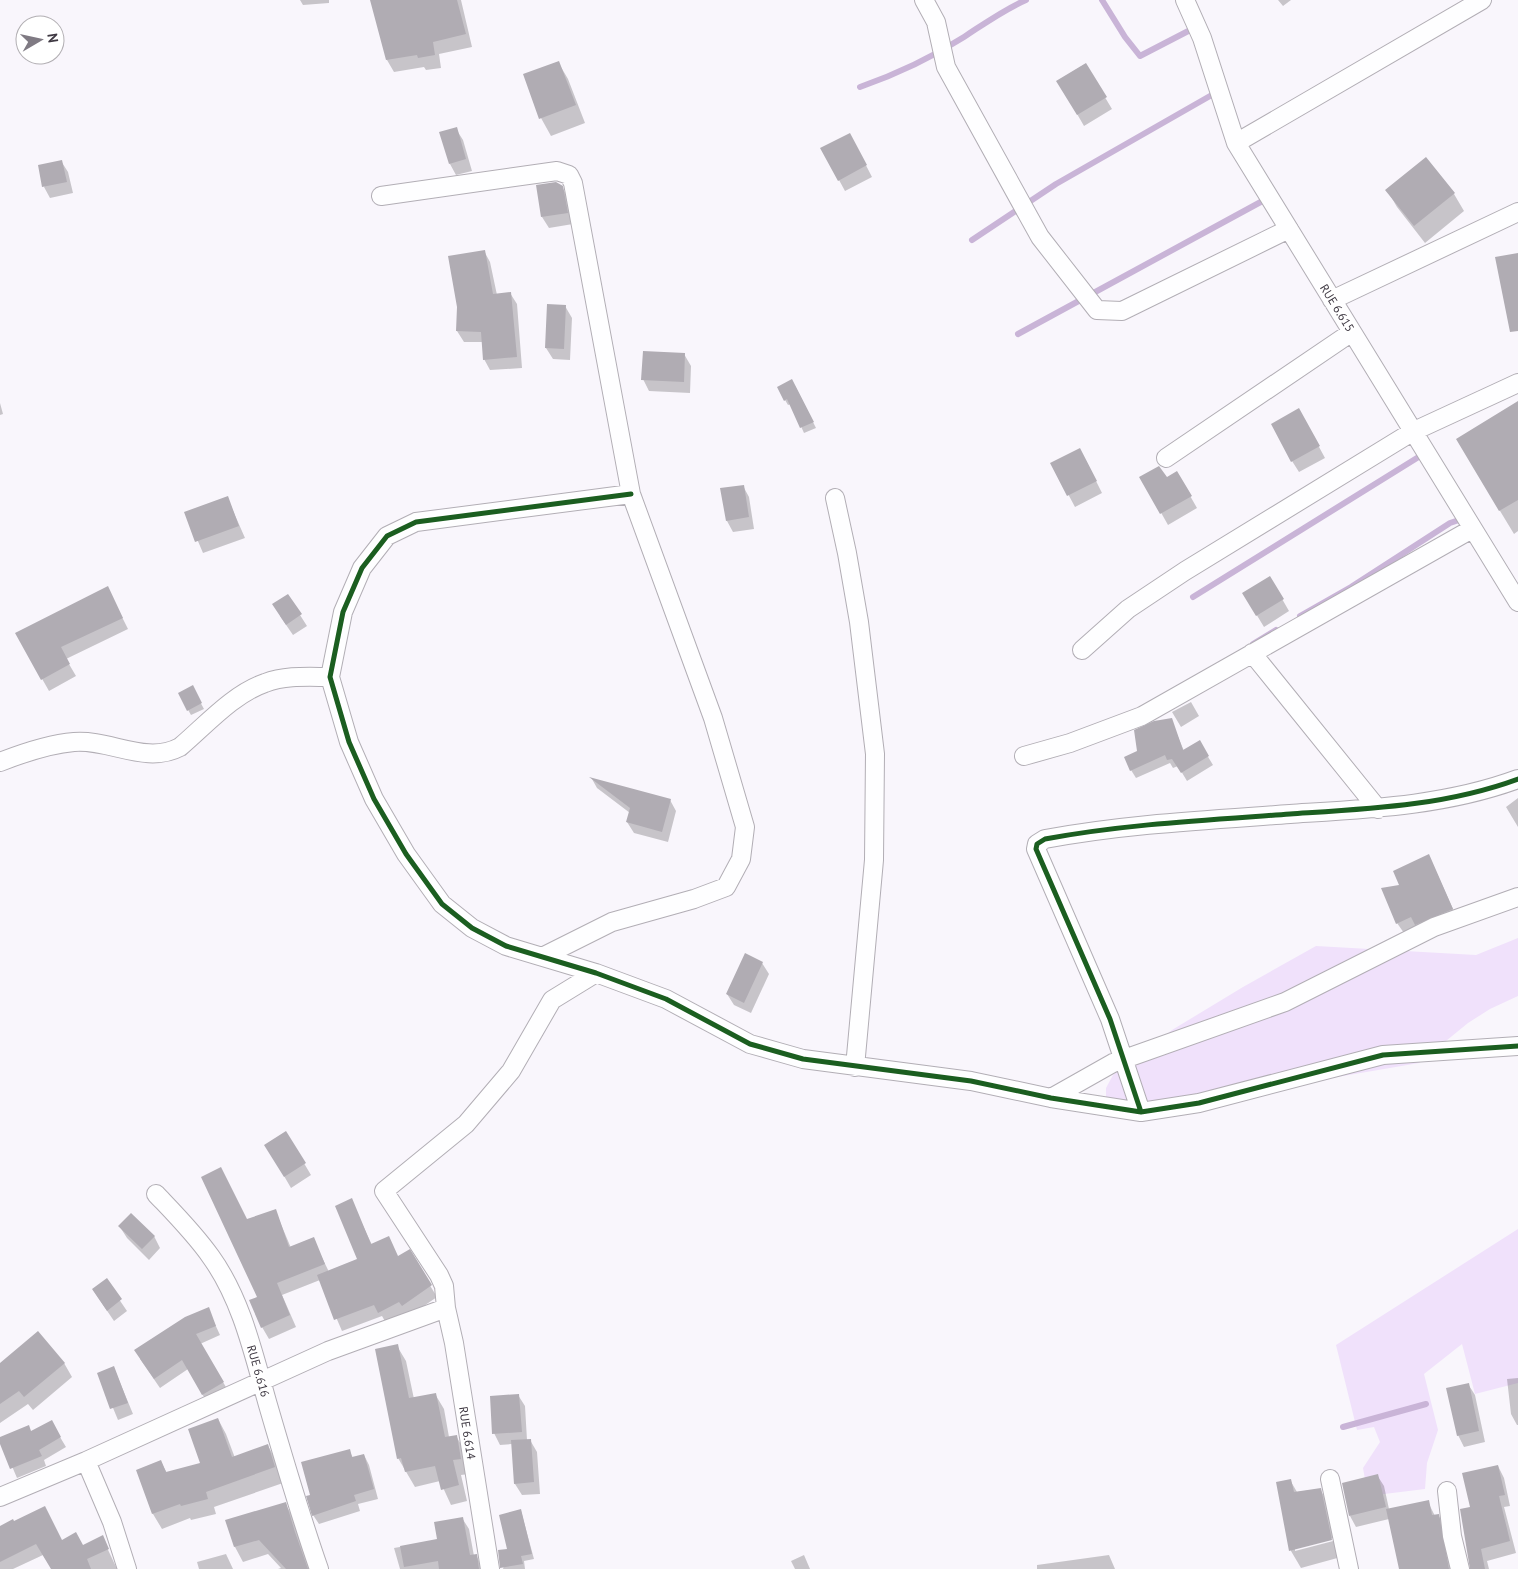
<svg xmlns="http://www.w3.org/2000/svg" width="1518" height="1569" viewBox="0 0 1518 1569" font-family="'PT Sans',sans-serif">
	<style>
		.green { fill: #f0e1fb }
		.shadow { fill: #0003 }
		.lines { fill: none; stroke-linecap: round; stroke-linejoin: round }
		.stream { stroke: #c9b4d7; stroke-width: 6 }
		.building { fill: #b0acb3 }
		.minor-casing { stroke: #b2aeb5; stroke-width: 20 }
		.minor { stroke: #fefeff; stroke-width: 18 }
		.cycleway-casing { stroke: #fff; stroke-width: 8 }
		.cycleway { stroke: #1b5e20; stroke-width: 5 }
		.labels { text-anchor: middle; stroke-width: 5; stroke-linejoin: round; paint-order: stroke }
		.street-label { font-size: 12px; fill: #3e3842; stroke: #fff }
	</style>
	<rect width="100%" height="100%" fill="#f9f6fc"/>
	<path class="green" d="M1518 938V996L1490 1009 1468 1023 1419 1063 1114 1115 1106 1097V1088L1113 1075 1172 1030 1243 987 1316 946 1476 955Z
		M1518 1229V1383L1475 1394 1462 1344 1424 1374 1438 1430 1427 1463 1425 1489 1368 1496 1363 1468 1380 1442 1374 1427 1357 1430 1336 1345Z"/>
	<path class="shadow" d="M300 0H329V3L303 5Z
		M372 0H461L472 47 439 54 441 68 426 70 424 67 394 72 387 60Z
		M1278 0H1291L1283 6Z
		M558 62 568 79 585 123 551 136 541 118 524 75Z
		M1085 64 1112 109 1084 126 1058 81Z
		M456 129 463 140 472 171 456 175 450 164Z
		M856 146 872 177 845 191 839 180Z
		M61 161 68 172 73 193 50 198 44 187Z
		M561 185 567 196 573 224 549 228 542 217Z
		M1387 190 1454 194 1464 211 1425 243 1397 207Z
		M484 251 490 262 497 295 510 293 517 304 522 368 490 370 484 359 483 342H464L457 331Z
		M565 306 572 318 570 360 553 359 546 348Z
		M684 354 691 366 690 393 649 391 643 379Z
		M795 386 816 428 804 433 791 404 788 405 785 400Z
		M0 403 3 414 0 415Z
		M1518 403V531L1514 534 1471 463Z
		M1305 421 1325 458 1299 472 1292 461Z
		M1086 461 1102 493 1075 507 1052 464Z
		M1177 473 1197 508 1168 525 1141 477 1167 479Z
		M743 486 749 497 754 529 733 532 727 521Z
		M227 497 245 538 203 553 186 513Z
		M1270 578 1289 611 1264 627 1244 594Z
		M112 597 128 629 66 659 76 676 49 691 16 633Z
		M300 615 307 626 293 635 280 616Z
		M192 687 204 709 191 715 179 694Z
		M1191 702 1199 716 1181 727 1172 712Z
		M1171 720 1184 751 1199 742 1213 765 1187 781 1178 766 1173 768 1170 763 1136 778 1131 770 1138 752Z
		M592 779 670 800 676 811 668 842 634 833 627 822 630 813 597 788Z
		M1518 798V827L1506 807Z
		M1429 856 1458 920 1404 933 1397 923 1401 886Z
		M762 963 769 974 751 1013 734 1005 727 994Z
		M286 1133 311 1175 291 1188 266 1145Z
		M351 1200 372 1245 398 1257 409 1251 437 1297 409 1316 407 1313 386 1323 382 1316 342 1331 320 1280 282 1295 296 1327 269 1339 262 1327 247 1220 275 1210 291 1248 313 1239 329 1272 359 1260Z
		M120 1227 154 1236 160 1248 149 1260 127 1238Z
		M106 1280 127 1311 114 1321 93 1290Z
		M208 1309 220 1335 200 1344 229 1392 208 1404 188 1369 160 1388 140 1359Z
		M397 1346 406 1361 414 1399 435 1394 444 1409 449 1437 456 1436 465 1451 469 1474 461 1475 467 1501 451 1505 440 1481 415 1487 398 1458Z
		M64 1363 72 1377 33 1410 28 1404 0 1423V1365Z
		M114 1368 133 1414 118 1420 99 1374Z
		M1518 1378V1425H1517L1511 1414 1507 1379Z
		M1468 1384 1475 1395 1485 1442 1464 1447 1458 1435Z
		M518 1395 525 1406 527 1440H530L537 1452 540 1494 522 1495 515 1484 512 1444 500 1445 494 1433Z
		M218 1419 226 1434 235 1458 268 1446 276 1460 283 1483 214 1507 216 1514 191 1520 190 1518 162 1529 153 1514 137 1471 161 1462 167 1473 201 1464Z
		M51 1422 66 1447 44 1460 46 1466 17 1478 0 1438 32 1432Z
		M349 1450 353 1458 364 1455 369 1465 378 1499 358 1504 360 1511 319 1524 313 1515 311 1496Z
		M1498 1466 1504 1478 1510 1506 1504 1507 1516 1553 1487 1561 1489 1569H1471L1461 1510 1471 1508Z
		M1377 1475 1384 1486 1389 1509 1428 1502 1435 1516 1438 1515 1445 1526 1452 1569H1400L1389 1519 1356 1527 1350 1516Z
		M1290 1480 1297 1492 1320 1489 1330 1507 1337 1537 1295 1548V1551L1337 1540 1341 1557 1301 1568 1291 1551 1278 1483Z
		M285 1504 294 1518 310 1569H278L281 1568 268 1554 243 1562 235 1547 227 1521Z
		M521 1511 534 1559 524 1561 525 1569H503Z
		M462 1518 469 1529 474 1556 476 1555 483 1569H400L394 1548 439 1540Z
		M0 1528 82 1546 102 1537 117 1569H52L43 1555 13 1569H0Z
		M226 1554 233 1569H199L197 1562Z
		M804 1555 810 1569H795L791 1561Z
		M1109 1555 1115 1569H1037V1565Z"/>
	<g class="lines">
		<path class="stream" d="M1102 0 1125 37 1140 56 1196 27
			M860 87C897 74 931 58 964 37 984 24 1003 10 1026 0
			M972 240 1056 184 1217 92
			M1018 334 1268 198
			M1193 597 1425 453
			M1300 616 1351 587 1450 523 1465 518
			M1253 644 1276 630
			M1343 1427 1426 1404"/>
	</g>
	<path class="building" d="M370 0H457L466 34 433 42 435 55 418 58 417 55 386 60Z
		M559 61 576 105 539 119 523 74Z
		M1086 63 1107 97 1077 115 1056 81Z
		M457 127 466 159 449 164 439 132Z
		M850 133 867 165 838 181 820 148Z
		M1426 157 1455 193 1414 226 1385 190Z
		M62 160 67 182 42 187 38 165Z
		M556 182 563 186 568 213 541 217 536 185Z
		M485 250 493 294 511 292 517 357 483 360 481 332 456 331 457 307 448 256Z
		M1518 253V331L1510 332 1495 257Z
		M547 304 566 305 564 349 545 348Z
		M643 351 685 353 684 382 641 380Z
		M792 379 814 422 800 428 787 399 784 401 777 387Z
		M1518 401V500L1499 511 1456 439Z
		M1299 408 1320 446 1291 462 1271 424Z
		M1080 448 1097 481 1067 496 1050 463Z
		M1159 466 1167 477 1177 471 1192 496 1160 514 1139 477Z
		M744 485 749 517 726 521 720 488Z
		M228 496 239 526 195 542 184 512Z
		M1270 576 1284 599 1256 616 1242 593Z
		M108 586 123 618 61 647 70 664 41 680 15 633Z
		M288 594 302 614 286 625 272 604Z
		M193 685 202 703 187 711 178 693Z
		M1172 718 1183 750 1200 740 1209 756 1181 773 1172 759 1167 760 1165 755 1130 771 1124 757 1137 751 1134 730 1154 721Z
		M589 777 671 799 662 832 626 822 630 808Z
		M1429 854 1453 909 1415 925 1411 917 1396 924 1381 888 1399 885 1393 871Z
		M745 953 763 962 744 1003 726 994Z
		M286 1131 306 1163 284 1177 264 1145Z
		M221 1167 247 1219 276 1209 289 1247 314 1237 325 1264 277 1283 290 1315 261 1328 249 1300 257 1297 201 1177Z
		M352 1198 371 1244 389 1236 398 1256 410 1249 432 1285 402 1306 399 1302 378 1313 374 1305 334 1320 317 1275 357 1259 335 1206Z
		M131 1213 155 1236 142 1249 118 1226Z
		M107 1278 122 1299 107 1311 92 1289Z
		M209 1307 216 1326 196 1334 224 1382 202 1395 182 1360 154 1379 134 1350 185 1317Z
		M38 1331 65 1363 24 1397 19 1391 0 1404V1363Z
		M398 1344 409 1398 436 1393 445 1437 457 1435 461 1459 453 1460 459 1485 441 1490 435 1466 405 1472 401 1458 397 1459 375 1349Z
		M114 1366 128 1403 110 1409 97 1373Z
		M1469 1383 1479 1431 1457 1436 1446 1388Z
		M519 1394 522 1432 492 1434 490 1396Z
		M218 1418 232 1457 268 1444 275 1467 206 1492 208 1499 181 1506 180 1504 152 1514 136 1470 161 1460 166 1472 200 1463 188 1429Z
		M52 1420 61 1437 39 1450 42 1456 10 1469 0 1444V1437L29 1425 31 1431Z
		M531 1439 534 1482 514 1484 511 1440Z
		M350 1449 352 1457 364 1454 374 1489 354 1495 356 1501 312 1516 306 1496 310 1495 301 1462Z
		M1498 1465 1505 1495 1499 1496 1510 1541 1481 1549 1485 1569H1470L1460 1509 1470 1507 1462 1473Z
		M1378 1474 1386 1507 1349 1516 1342 1483Z
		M1291 1479 1294 1492 1321 1488 1332 1540 1289 1551 1276 1482Z
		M1429 1500 1432 1515 1439 1514 1449 1569H1399L1386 1509Z
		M286 1502 295 1532 308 1569H286L259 1540 234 1547 225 1520Z
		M45 1506 62 1540 76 1532 83 1545 103 1535 109 1549 87 1559 91 1569H51L36 1544 0 1562V1526L13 1519 14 1521Z
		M521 1509 532 1554 521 1556 523 1564 500 1568 498 1550 507 1549 499 1515Z
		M463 1517 470 1555 477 1554 479 1569H439L438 1561 404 1567 400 1546 437 1539 434 1522Z"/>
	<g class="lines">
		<defs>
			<path id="minor" d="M924 0 936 22 946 67 1040 237 1097 310 1122 311 1289 229
				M1185 0 1202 38 1236 143 1518 602
				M1236 143 1482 0
				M381 196 557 171 569 175 573 183 631 494 713 718 745 827 741 859 726 887 694 899 612 922 544 956
				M1332 300 1518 212
				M1166 458 1352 332
				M631 494 416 522 387 536 362 568 343 612 330 677 349 742 374 799 406 854 442 904 472 928 506 946 596 973 666 999 750 1044 803 1059 971 1081 1051 1098 1141 1112 1199 1103 1383 1055 1518 1046
				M835 498 847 553 859 622 875 754 874 860 855 1067
				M1082 650 1128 609 1185 571 1412 432 1518 383
				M1252 653 1378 809
				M1024 756 1070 743 1142 716 1472 529
				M0 762C23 753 49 744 74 742 110 739 146 765 180 747 206 725 233 694 265 683 286 675 309 677 330 677
				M1051 1098 1113 1063 1285 1002 1434 927 1518 897
				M1141 1112 1110 1019 1036 849 1037 844 1045 839C1126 824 1208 820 1290 814 1367 809 1445 806 1518 779
				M156 1194C175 1214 195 1234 211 1257 242 1300 254 1356 268 1405 284 1460 300 1515 319 1569
				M446 1308 444 1286 439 1275 384 1191 466 1124 511 1071 552 1000 596 973
				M86 1461 112 1522 127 1569
				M1330 1479 1349 1569
				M1447 1491 1452 1536 1460 1569
				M0 1497 86 1461 328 1351 446 1308 454 1343 490 1569"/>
		</defs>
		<use href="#minor" class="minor-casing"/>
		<use href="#minor" class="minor"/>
		<defs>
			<path id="cycleway" d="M631 494 416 522 387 536 362 568 343 612 330 677 349 742 374 799 406 854 442 904 472 928 506 946 596 973 666 999 750 1044 803 1059 971 1081 1051 1098 1141 1112 1199 1103 1383 1055 1518 1046
				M1141 1112 1110 1019 1036 849 1037 844 1045 839C1126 824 1208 820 1290 814 1367 809 1445 806 1518 779"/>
		</defs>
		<use href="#cycleway" class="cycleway-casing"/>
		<use href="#cycleway" class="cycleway"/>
	</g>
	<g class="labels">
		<g class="street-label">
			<text transform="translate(1337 308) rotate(58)" y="4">RUE 6.615</text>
			<text transform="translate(258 1371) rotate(74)" y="4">RUE 6.616</text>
			<text transform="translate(467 1433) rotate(81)" y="4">RUE 6.614</text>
		</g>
	</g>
	<g transform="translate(40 40) rotate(81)"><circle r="24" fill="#ffffff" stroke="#b2afb3"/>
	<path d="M0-4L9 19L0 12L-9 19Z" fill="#7f7a83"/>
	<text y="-8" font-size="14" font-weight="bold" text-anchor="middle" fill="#3e3842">N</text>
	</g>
</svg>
